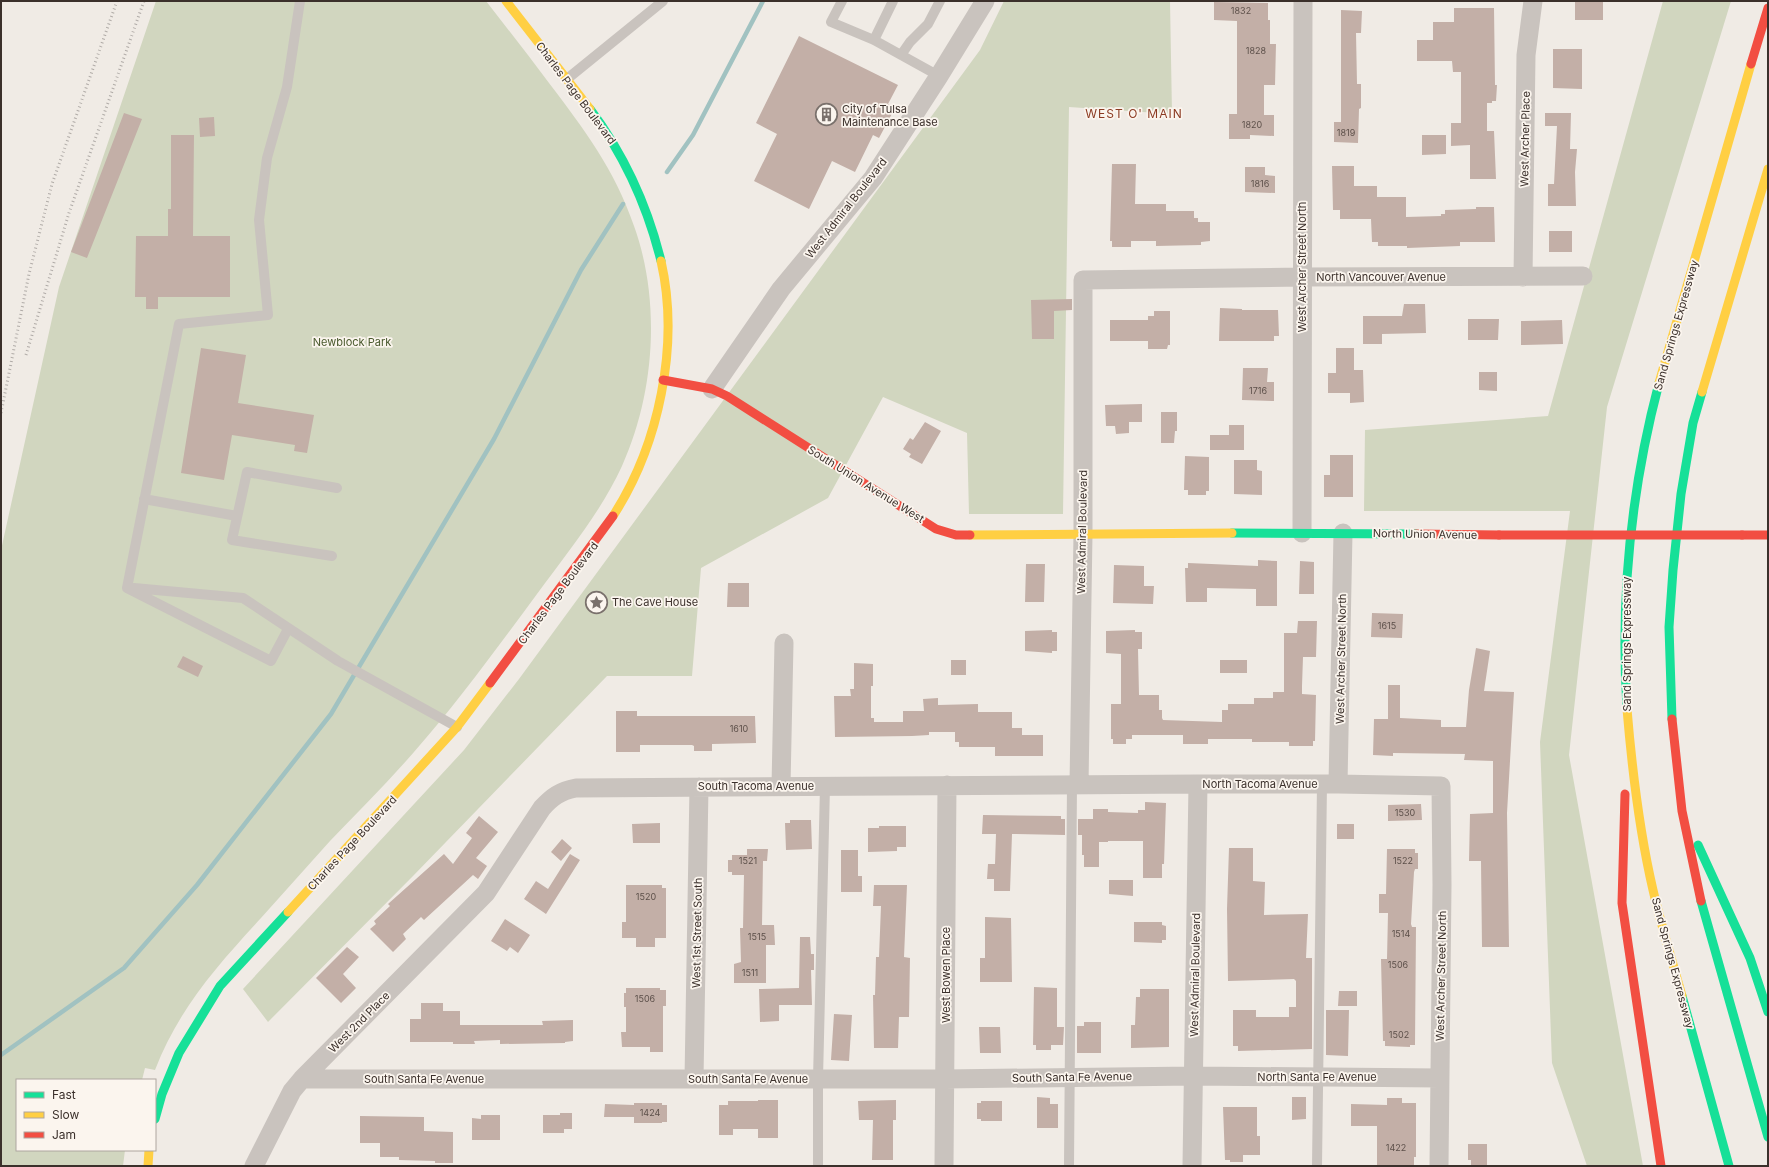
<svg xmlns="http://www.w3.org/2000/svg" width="1769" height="1167" viewBox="0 0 1769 1167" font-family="Inter,sans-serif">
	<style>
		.green { fill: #d1d6bf }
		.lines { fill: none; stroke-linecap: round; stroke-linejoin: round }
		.stream { stroke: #a1c2c1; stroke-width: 4.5 }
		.building { fill: #c3afa7 }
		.lane { stroke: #c9c3be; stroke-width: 10 }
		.street { stroke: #c9c3be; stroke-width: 19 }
		.fast { stroke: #16e098; stroke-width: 9 }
		.slow { stroke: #ffcf43; stroke-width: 9 }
		.jam { stroke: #f24e42; stroke-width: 9 }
		.rail { stroke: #b1aca8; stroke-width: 3; stroke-dasharray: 1 3; stroke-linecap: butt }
		.jam-bridge { stroke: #f24e42; stroke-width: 9 }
		.labels { text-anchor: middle; stroke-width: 3.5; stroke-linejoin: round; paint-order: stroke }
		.number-label { font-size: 9px; fill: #5d504a }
		.street-label { font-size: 11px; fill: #3b302b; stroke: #fbf5ee }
		.poi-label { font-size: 11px; fill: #3b302b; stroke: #fbf5ee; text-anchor: start }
		.park-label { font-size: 11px; fill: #4a5a2e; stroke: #fbf5ee }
		.neighbourhood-label { font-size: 12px; letter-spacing: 1px; fill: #8c3b22; stroke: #fbf5ee }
	</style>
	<rect width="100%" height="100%" fill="#f0ebe5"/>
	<path class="green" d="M156 1H486C507 28 528 55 549 83 584 129 615 170 634 226 661 301 655 393 622 466 601 512 567 553 537 594 497 648 458 702 414 752 387 783 358 812 330 841 307 867 284 892 261 918 217 966 179 1008 155 1070L145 1068 142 1080H17V1150H125L123 1166H1V550L59 287Z
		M1004 1H1170L1172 114 1069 107 1063 514H969L967 433 883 397 828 498 701 568 692 676H607L413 876 268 1022 243 989 464 750 519 679 980 50Z
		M1663 1H1731L1607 407 1569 755 1643 1166H1587L1552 1063 1540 742 1570 511H1364L1365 430 1548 416Z"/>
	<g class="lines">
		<path class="stream" d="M667 172 693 135 763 1
			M1 1055 124 968 197 885 331 714 494 439 581 270 623 204"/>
	</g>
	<path class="building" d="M1575 1H1603V20H1575Z
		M1214 2 1268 3V20H1270V44H1276L1275 85H1264V115H1274V136L1250 135V139H1229V114H1237V21L1214 20Z
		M1454 8H1494L1495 85H1497L1496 101H1492V103H1487V131H1494L1496 179H1470V145L1451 146V123H1461V72H1453L1452 61H1417V40H1433V22H1454Z
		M1341 10 1362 11 1361 33H1356L1357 84H1361V108L1359 109 1358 143 1334 142V122H1341Z
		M799 36 898 85 888 104 895 108 879 138 873 135 855 172 832 161 809 209 754 181 777 134 756 123Z
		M1553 49H1582V89L1553 88Z
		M124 113 142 119 87 258 71 252Z
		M1545 113H1571L1570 149H1577L1575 172 1576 206H1548V184H1554L1557 126H1545Z
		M214 117 215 136 200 137 199 118Z
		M171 135H194L193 236H230V297H158V309H146V297H135L136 236H168V209H171Z
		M1422 135H1446V154L1422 155Z
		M1112 164H1136L1135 204H1166V211H1194V218H1198V222H1210V241L1201 242V245L1156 246V241H1131V247H1112V241H1110Z
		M1332 166H1354V186H1377V197H1406V217L1441 216V214H1445V210L1476 209V207H1494L1495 242H1460V246L1407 248V246H1378V242H1372L1371 219H1340V210H1333Z
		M1245 167H1265V175L1275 176V193L1245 192Z
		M1549 231H1572V252H1549Z
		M1072 299V310L1054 311V339H1032L1031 300Z
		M1404 304H1425L1426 333 1382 334V344H1363V316H1402Z
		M1220 308 1242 309V310H1278L1279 336H1274V341H1219Z
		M1154 311H1170V345H1168L1167 349H1148V341H1110V320H1148V316H1154Z
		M1468 319H1499L1498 340H1468Z
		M1562 320 1563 344 1521 345V321Z
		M201 348 246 355 238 403 314 415 307 453 294 451 295 445 232 435 224 480 181 473Z
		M1336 348H1354V370H1363L1364 402 1350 403V393H1328V373H1336Z
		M1243 368H1268L1267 382H1274V401L1242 400Z
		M1479 372H1497V391L1479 390Z
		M1142 404V422H1129V433L1116 434 1115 426H1106L1105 405Z
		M1161 412H1177V431H1175L1174 443H1161Z
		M925 422 941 431 922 464 909 457 911 454 903 449 910 438 913 440Z
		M1229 425H1244V450H1210V435H1229Z
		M1330 455H1353V497H1324V475H1330Z
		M1185 456 1209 457V491H1206V495H1188V490H1184Z
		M1234 460H1257V470L1262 471V495L1234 494Z
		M1258 560 1277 561V606H1256V589L1207 588V602H1186L1185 568H1188V563L1258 566Z
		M1300 561 1314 562V594H1299Z
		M1026 564H1045L1044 602H1025Z
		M1114 565 1144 566V586H1154L1153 604 1113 603Z
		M728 583H749V607H727Z
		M1372 613 1403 614 1402 638 1371 637Z
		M1298 621H1317L1316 657H1303L1302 686V694L1316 695 1315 741H1313V746H1289V742H1252V739H1208V744H1183V735H1132V739H1126V744H1113V739H1111V704H1121V654L1106 653V631L1135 630V632H1142V649H1138L1139 695H1159V710H1162V718L1163 720 1222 722V710H1228V704H1254V698H1273V692H1284V633H1297Z
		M1052 630V632H1057V651H1052V653L1025 651V631Z
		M1476 648 1490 651 1484 691 1514 692 1507 813 1509 947H1482L1481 861H1469L1470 814 1493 813V761L1464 760 1465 754 1393 753V756L1373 755 1374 719H1388V685H1400V718L1441 720V727H1466L1469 690Z
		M183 656 203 666 198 677 177 667Z
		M951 660H966V675H951Z
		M1220 660H1247V673H1220Z
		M854 663 873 664V686H871V718H874V722H903V711H924L923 699 938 698V705L978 704V712H1012V728H1022V735H1043V756H995V747H959V742H955V732H929V735L912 736 835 737 834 696H851L850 689H854Z
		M616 711H637V716H755L756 743 712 744V751H694V746L692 745H640V752H616Z
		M1145 802 1166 803 1164 864H1162V878H1143V841H1108V842H1099V867H1084V855H1082V835H1078V819H1093V809H1108V812L1138 813V810H1145Z
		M1421 804 1422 820 1388 821V805Z
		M983 815 1061 816V819H1065V835L1012 834 1010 891H994V879H987L988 864H995L996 834H982Z
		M479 816 498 832 476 858 487 866 478 879 473 875 424 920 421 917 403 934 406 939 393 952 370 929 376 924 374 921 390 906 388 904 444 854 453 864 472 838 466 833Z
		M790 820H811L812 849 786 850 785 823H790Z
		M660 823V843H633L632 824Z
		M1337 824H1354V839H1337Z
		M879 826H906V847H897V851L868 852V828H879Z
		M562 839 572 848 561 861 551 852Z
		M1229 848H1253V881L1265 882 1264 915 1308 914 1306 958H1312V1049L1238 1051V1046H1233V1010H1256V1017H1289V1007H1296V981L1294 979 1228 981 1227 909Z
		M747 849H768L767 861H763L762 925H774L775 945H766V983H734V964L741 962 740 928H743L744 875H732V872H728V860H732V855H747Z
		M1387 849H1415V853H1418V869H1415L1414 872 1411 924 1412 927H1416L1415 1045H1410V1047L1385 1046V1041H1383L1381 959H1387L1388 913H1379V894H1386Z
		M841 850H858V876H862V892H841Z
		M570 854 580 860 546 914 524 899 536 881 548 889Z
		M1109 880H1133V896L1109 894Z
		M626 885H662V888H666V938H655V947H636V938H622V922H626Z
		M874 885H907L904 957 910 958 909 1017H899L898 1048H874L873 995H875L876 957H879L881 906H873Z
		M985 917 1011 918 1012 982H980V958H985Z
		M505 919 530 935 518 953 510 947 507 951 491 941Z
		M1134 922H1162V925L1166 926V940H1162V943L1134 942Z
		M800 937H810L811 954H814V970H811L812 1005H779V1021L760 1022 759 989 799 988Z
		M347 947 359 957 343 974 356 988 341 1003 316 978Z
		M1034 987 1057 988V1027H1064L1063 1045H1051V1050H1036V1045H1033Z
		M626 988H660V990H666V1006H663V1052H650V1047H622L621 1032H626V1007H624V993H626Z
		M1140 989H1169V1047L1131 1048V1025H1135L1136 997H1140Z
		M1339 991H1357V1006H1338Z
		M421 1003H443V1011H460V1025H543L542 1021 573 1020V1041L565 1042V1043L500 1044V1040L474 1041 475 1044H453V1042H410V1019H421Z
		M1326 1010H1349L1348 1056 1326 1055Z
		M834 1014 852 1015 849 1061 831 1060Z
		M1084 1022H1101V1053H1077V1026H1084Z
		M979 1027H1000L1001 1053H980Z
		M1037 1097 1050 1098V1104H1058V1128H1037Z
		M1292 1097H1306V1119L1292 1120Z
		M1387 1098H1402V1103H1416V1157H1414V1166H1377V1126H1351V1104L1387 1105Z
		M758 1100H778V1138H758V1129H733V1135H719V1105H728V1101H758Z
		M896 1100V1120H893V1160H872L873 1120H859L858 1101Z
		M981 1101H1002V1121H981V1119H977V1103H981Z
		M634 1103H662V1105H667V1122H662V1123H634V1117H604L605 1104 634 1105Z
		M1223 1107H1257V1136H1260V1155H1243V1162H1230V1160H1225Z
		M560 1113H572V1129H564V1133H543V1115H560Z
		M481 1115H500V1140H472V1118L481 1119Z
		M360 1116 424 1117V1131L453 1132V1163H435V1161L399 1160V1157H380V1143H360Z
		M1468 1144H1487V1166H1471V1160H1468Z"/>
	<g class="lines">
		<path class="lane" d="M842 1 831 22 874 40 939 76
			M874 40 893 1
			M901 55 910 42 928 24 940 1
			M567 79 663 1
			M144 499 237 516
			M332 556 232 540 247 472 337 488
			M134 588 243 598 338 661 457 727
			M288 629 271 661 127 588 179 324 268 315 259 220 267 158 287 87 300 1
			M818 1166V1079L825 786
			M1069 1166 1072 784
			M1317 1166 1322 784"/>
		<path class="street" d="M1523 277 1526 55 1533 1
			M712 389 781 289 873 178 939 76 985 1
			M1302 533 1303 1
			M1338 784 1343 533
			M1079 785 1083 534V280L1302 277 1583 276
			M781 786 784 643
			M302 1079H945L1193 1076 1440 1078
			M694 1079 699 787
			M254 1166 292 1091 302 1079 486 893 542 808C552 797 560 791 576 788L1198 784H1338L1441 786 1442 885 1439 1166
			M944 1166 947 785
			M1192 1166 1198 784"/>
		<path class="fast" d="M590 109C625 156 647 204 661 261
			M1232 533 1416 534
			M1627 709C1620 599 1631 489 1659 383
			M1672 719 1669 627 1673 570 1681 494 1693 423 1702 392
			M1698 845 1750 958 1768 1012
			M1701 901 1768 1137
			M1682 996 1729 1166
			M155 1119 162 1094 179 1053 220 986 288 912"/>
		<path class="slow" d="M506 1 590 109
			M1659 383 1751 64
			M1702 392 1768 169
			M613 516C659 445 680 345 661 261
			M970 535 1232 533
			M1627 709C1632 769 1639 830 1653 890 1661 925 1672 960 1682 996
			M288 912 457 727 490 683
			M148 1166 149 1150"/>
		<path class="jam" d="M1751 64 1768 8
			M663 380 712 389 727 396 936 529 956 535H970
			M1416 534 1499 535
			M1742 535H1768
			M490 683 613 516
			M1672 719 1682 811 1701 901
			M1625 794 1622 903 1661 1166"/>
		<path class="rail" d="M26 355 69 213 144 1
			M1 413 29 274 52 184 117 1"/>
		<path class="jam-bridge" d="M1499 535H1742"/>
	</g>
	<defs>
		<symbol id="building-ring" viewBox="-11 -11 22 22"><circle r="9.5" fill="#fbf5ee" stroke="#7a716c" stroke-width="1.5"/><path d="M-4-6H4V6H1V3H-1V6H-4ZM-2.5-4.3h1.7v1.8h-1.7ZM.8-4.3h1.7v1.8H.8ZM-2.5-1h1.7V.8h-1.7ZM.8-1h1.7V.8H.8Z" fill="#7a716c"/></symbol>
		<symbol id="sight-ring" viewBox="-11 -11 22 22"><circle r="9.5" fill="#fbf5ee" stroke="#7a716c" stroke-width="1.5"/><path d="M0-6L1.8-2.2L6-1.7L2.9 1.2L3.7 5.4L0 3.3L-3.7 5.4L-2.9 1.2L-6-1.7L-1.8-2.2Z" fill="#7a716c"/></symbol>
	</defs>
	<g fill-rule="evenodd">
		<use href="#building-ring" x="814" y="102" width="25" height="25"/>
		<use href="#sight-ring" x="584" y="590" width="25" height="25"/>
	</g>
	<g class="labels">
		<g class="number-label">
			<text x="1241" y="14">1832</text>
			<text x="1256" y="54">1828</text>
			<text x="1252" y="128">1820</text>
			<text x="1346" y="136">1819</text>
			<text x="1260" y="187">1816</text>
			<text x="1258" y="394">1716</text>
			<text x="1387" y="629">1615</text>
			<text x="739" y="732">1610</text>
			<text x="1405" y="816">1530</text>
			<text x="748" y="864">1521</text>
			<text x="1403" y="864">1522</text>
			<text x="646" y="900">1520</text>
			<text x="1401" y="937">1514</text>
			<text x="757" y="940">1515</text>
			<text x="1398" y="968">1506</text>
			<text x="750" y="976">1511</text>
			<text x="645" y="1002">1506</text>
			<text x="1399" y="1038">1502</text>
			<text x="650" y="1116">1424</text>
			<text x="1396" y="1151">1422</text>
		</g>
		<g class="street-label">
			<text transform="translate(576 93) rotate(53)" y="4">Charles Page Boulevard</text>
			<text transform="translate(1525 139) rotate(-89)" y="4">West Archer Place</text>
			<text transform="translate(846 208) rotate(-52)" y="4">West Admiral Boulevard</text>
			<text transform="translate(1302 267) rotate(-90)" y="4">West Archer Street North</text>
			<text x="1381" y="281">North Vancouver Avenue</text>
			<text transform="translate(1676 325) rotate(-74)" y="4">Sand Springs Expressway</text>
			<text transform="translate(866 484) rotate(32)" y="4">South Union Avenue West</text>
			<text transform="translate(1082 532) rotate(-89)" y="4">West Admiral Boulevard</text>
			<text transform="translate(1425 534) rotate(1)" y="4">North Union Avenue</text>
			<text transform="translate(558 593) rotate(-53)" y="4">Charles Page Boulevard</text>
			<text transform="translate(1627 644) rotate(-90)" y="4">Sand Springs Expressway</text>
			<text transform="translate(1341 659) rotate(-89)" y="4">West Archer Street North</text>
			<text x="1260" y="788">North Tacoma Avenue</text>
			<text x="756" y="790">South Tacoma Avenue</text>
			<text transform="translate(352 843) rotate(-47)" y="4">Charles Page Boulevard</text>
			<text transform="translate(697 933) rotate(-89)" y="4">West 1st Street South</text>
			<text transform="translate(1673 963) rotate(75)" y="4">Sand Springs Expressway</text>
			<text transform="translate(946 975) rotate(-90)" y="4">West Bowen Place</text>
			<text transform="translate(1195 975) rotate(-89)" y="4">West Admiral Boulevard</text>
			<text transform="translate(1441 976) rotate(-89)" y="4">West Archer Street North</text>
			<text transform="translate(359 1022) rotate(-45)" y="4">West 2nd Place</text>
			<text transform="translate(1072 1077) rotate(-1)" y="4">South Santa Fe Avenue</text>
			<text x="1317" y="1081">North Santa Fe Avenue</text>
			<text x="424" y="1083">South Santa Fe Avenue</text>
			<text x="748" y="1083">South Santa Fe Avenue</text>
		</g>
		<g class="poi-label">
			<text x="842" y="113">City of Tulsa<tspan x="842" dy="13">Maintenance Base</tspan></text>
			<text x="612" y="606">The Cave House</text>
		</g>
		<g class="park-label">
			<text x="352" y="346">Newblock Park</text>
		</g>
		<g class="neighbourhood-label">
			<text x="1134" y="118">WEST O' MAIN</text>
		</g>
	</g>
	<rect width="1769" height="1167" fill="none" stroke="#3b302b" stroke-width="4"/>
	<rect x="16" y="1079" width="140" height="72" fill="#fbf5ee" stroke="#aea6a0"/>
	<rect x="24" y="1092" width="20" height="6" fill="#16e098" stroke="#aea6a0"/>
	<text x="52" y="1099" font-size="12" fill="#3b302b">Fast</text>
	<rect x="24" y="1112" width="20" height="6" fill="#ffcf43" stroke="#aea6a0"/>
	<text x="52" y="1119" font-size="12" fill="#3b302b">Slow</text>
	<rect x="24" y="1132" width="20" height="6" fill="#f24e42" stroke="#aea6a0"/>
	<text x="52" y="1139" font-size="12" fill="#3b302b">Jam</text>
</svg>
